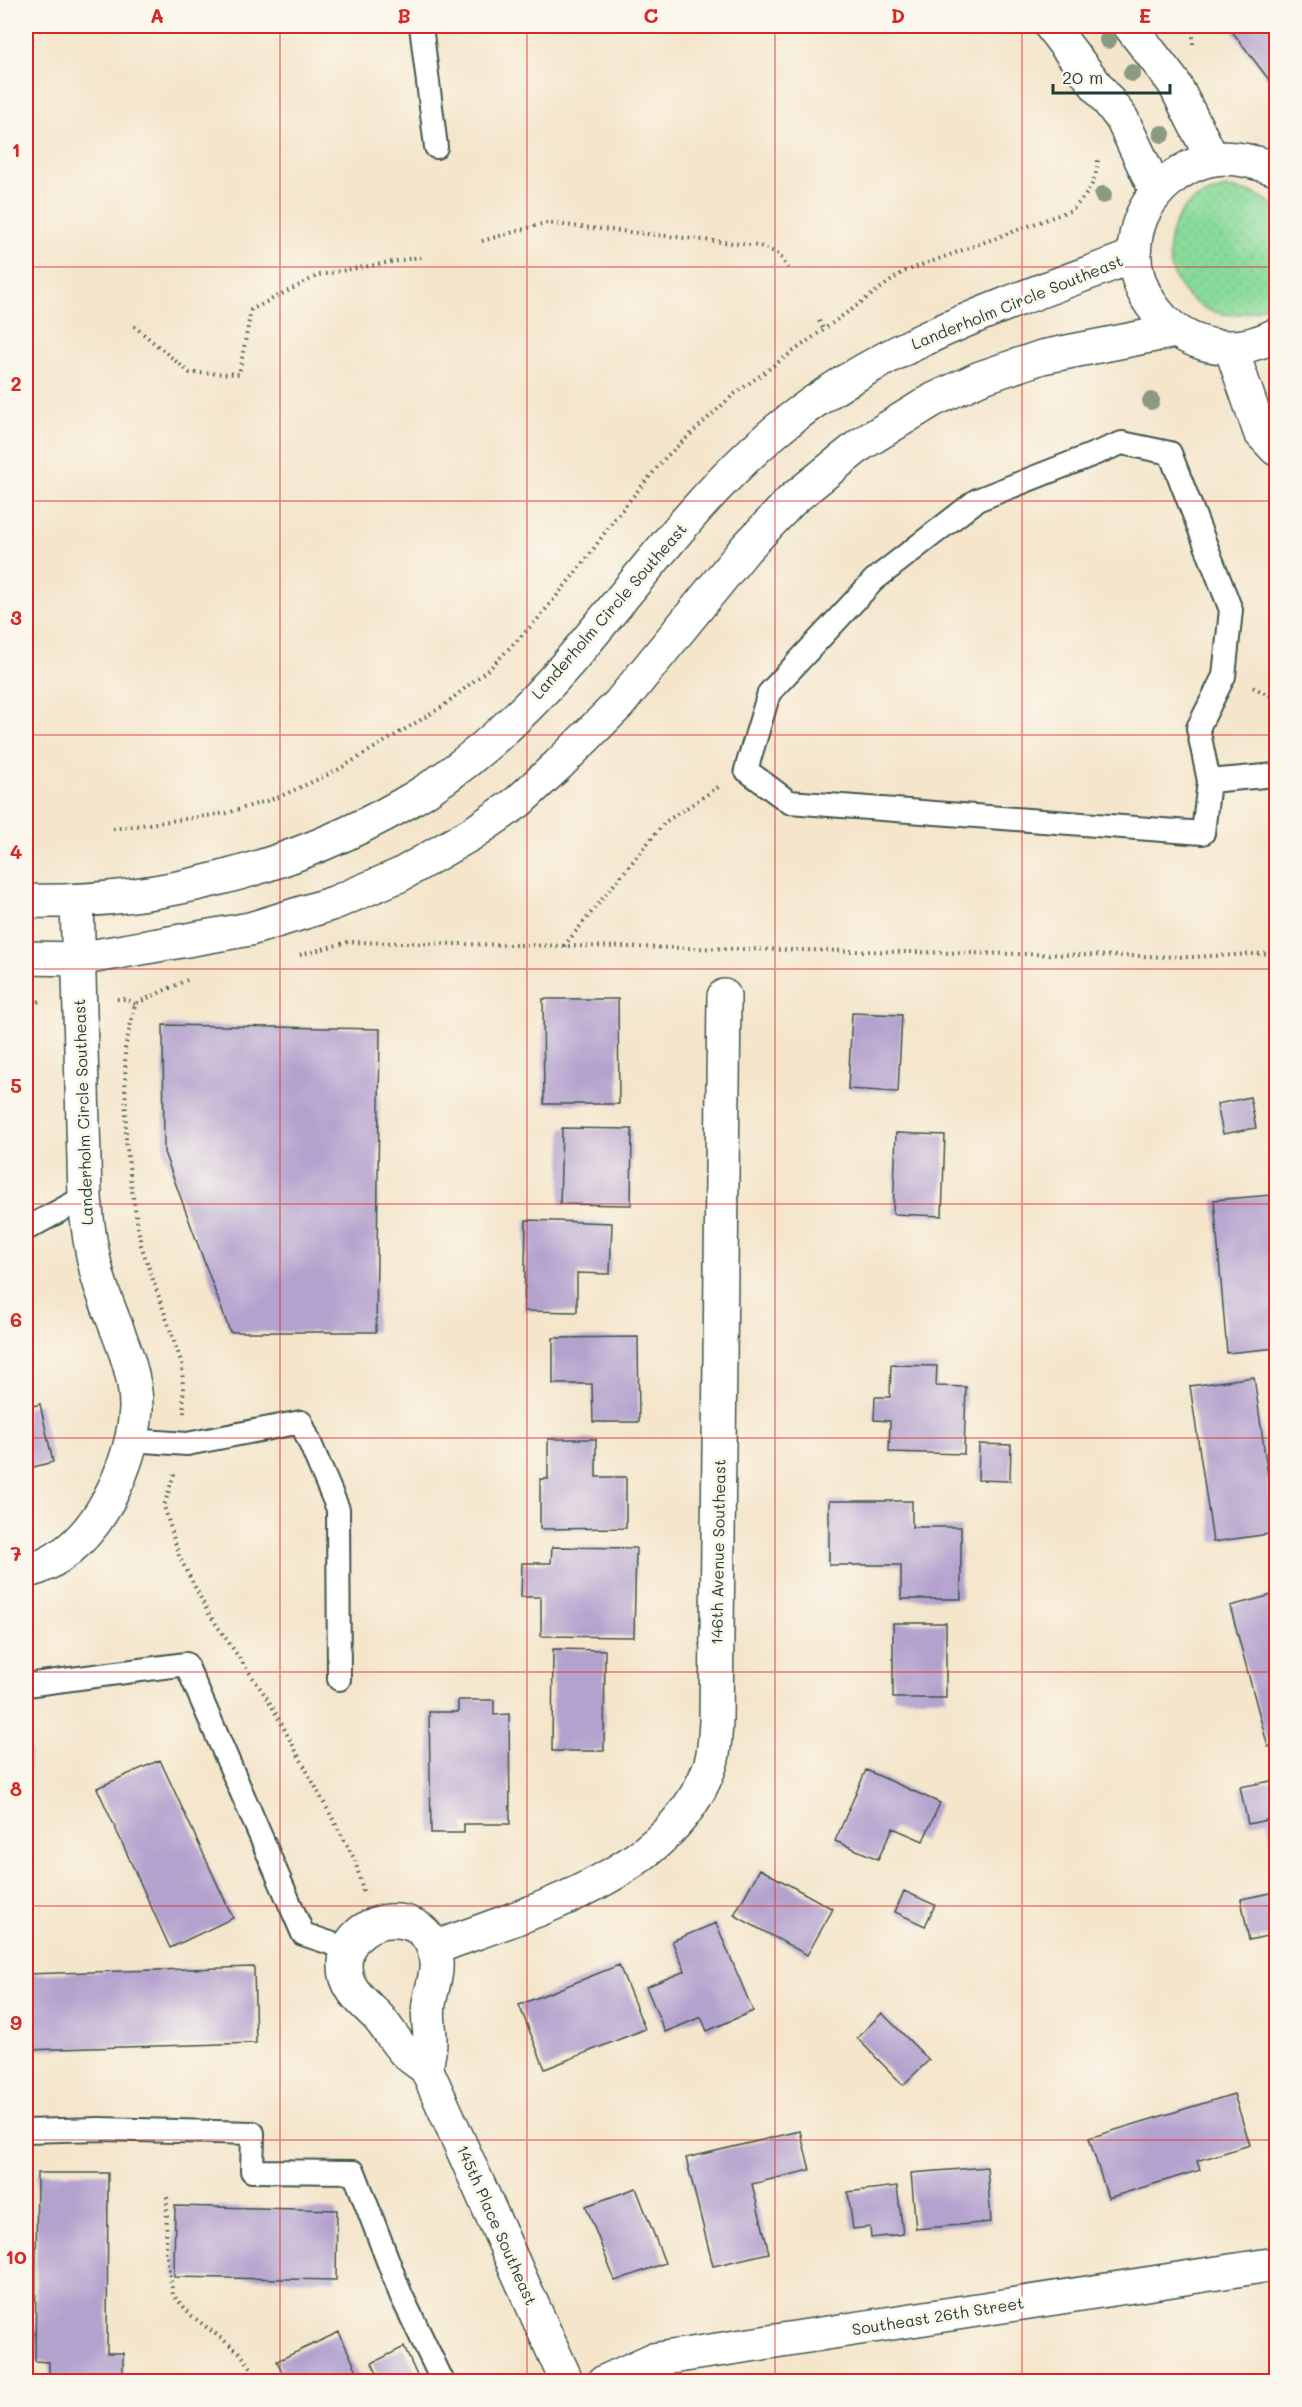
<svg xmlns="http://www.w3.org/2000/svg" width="1302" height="2407" viewBox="0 0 1302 2407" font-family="Mali,sans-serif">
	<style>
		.grass { fill: url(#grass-dots); stroke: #548c67; stroke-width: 1.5 }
		.building { fill: #b4a2ce }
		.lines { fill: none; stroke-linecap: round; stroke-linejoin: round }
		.lane-casing { stroke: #3f564b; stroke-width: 26 }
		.street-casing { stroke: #3f564b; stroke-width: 36 }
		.path { stroke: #3f564b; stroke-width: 4; stroke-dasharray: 1.5 4.5; stroke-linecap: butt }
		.lane { stroke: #fff; stroke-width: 22 }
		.street { stroke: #fff; stroke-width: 33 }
		.tree { fill: #8a9a83 }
		.grid { fill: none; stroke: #d62828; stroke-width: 1.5; stroke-opacity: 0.55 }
		.labels { text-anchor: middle; stroke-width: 6; stroke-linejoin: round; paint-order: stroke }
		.street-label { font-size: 16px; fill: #1f3d34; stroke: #fbf7ec }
		.neatline { fill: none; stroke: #d62828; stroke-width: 2 }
		.grid-label { font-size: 20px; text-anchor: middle; font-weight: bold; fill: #d62828 }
	</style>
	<defs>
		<pattern id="grass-dots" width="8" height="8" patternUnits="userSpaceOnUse" patternTransform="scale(1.5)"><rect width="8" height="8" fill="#88da9a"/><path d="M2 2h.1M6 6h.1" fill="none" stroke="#75bc85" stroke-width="1.8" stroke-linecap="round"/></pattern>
	</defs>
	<rect width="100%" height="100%" fill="#fbf7ec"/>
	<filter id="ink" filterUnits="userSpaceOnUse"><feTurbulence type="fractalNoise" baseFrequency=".0167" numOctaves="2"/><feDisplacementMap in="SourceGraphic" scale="12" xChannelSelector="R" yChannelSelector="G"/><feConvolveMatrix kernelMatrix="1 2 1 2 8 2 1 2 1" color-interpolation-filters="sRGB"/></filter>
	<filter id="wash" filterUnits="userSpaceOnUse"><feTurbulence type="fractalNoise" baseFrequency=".008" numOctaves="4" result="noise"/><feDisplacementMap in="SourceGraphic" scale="24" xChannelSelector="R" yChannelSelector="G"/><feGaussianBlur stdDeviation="1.35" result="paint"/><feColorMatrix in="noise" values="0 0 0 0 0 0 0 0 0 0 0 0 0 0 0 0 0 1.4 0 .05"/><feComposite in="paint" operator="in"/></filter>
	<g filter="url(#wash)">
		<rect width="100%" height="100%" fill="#f4e5cb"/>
		<path class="grass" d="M1226 188C1247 190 1261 194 1276 208V296C1268 305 1257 311 1245 313 1185 325 1145 254 1185 208 1196 196 1212 192 1226 188Z"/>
		<g id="blocks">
			<path class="building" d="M1228 26H1276V89Z
				M543 999H618L619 1104H544Z
				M852 1013 902 1015 898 1092 848 1089Z
				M163 1025 380 1029 376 1332H230L164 1152Z
				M1250 1097 1256 1128 1223 1134 1217 1104Z
				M562 1128 632 1129 631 1205 560 1204Z
				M896 1133 945 1135 942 1216 893 1214Z
				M1271 1195 1276 1259V1348L1227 1353 1214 1200Z
				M526 1220 612 1223 610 1274 577 1273V1312L524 1311Z
				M638 1337 639 1422H593L592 1384H553V1338Z
				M891 1365 937 1366 936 1386 966 1387 964 1454 889 1452 890 1421 874 1420 875 1397H890Z
				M1254 1377 1276 1533 1213 1542 1190 1386Z
				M40 1404 53 1462 26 1469V1408Z
				M548 1439H596V1477H626V1528L540 1529V1479H548Z
				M979 1444 1011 1445 1010 1481 978 1480Z
				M829 1501H912V1527H961V1599H901V1565H829Z
				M552 1547 636 1548 634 1637 541 1636V1597H521L522 1563H551Z
				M1276 1594V1744L1268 1747 1230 1606Z
				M893 1623H946V1698H893Z
				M553 1649 605 1650 604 1751H552Z
				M458 1700H494V1715L509 1714 510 1824H464V1833H431L429 1712H458Z
				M26 1746 30 1747 27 1830H26Z
				M160 1760 233 1918 170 1948 97 1788Z
				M866 1770 940 1803 923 1841 893 1828 878 1859 835 1841Z
				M1276 1780V1861H1275L1267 1820 1248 1824 1240 1787Z
				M760 1869 833 1909 807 1955 734 1915Z
				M904 1891 935 1905 925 1926 895 1912Z
				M1276 1892V1934L1249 1940 1241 1899Z
				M716 1923 753 2011 707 2031 701 2017 665 2032 646 1987 685 1971 672 1941Z
				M619 1965 645 2029 545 2069 519 2005Z
				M254 1967 256 2043 26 2050V1974Z
				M882 2013 929 2060 903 2085 857 2038Z
				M1234 2094 1250 2145 1197 2161 1200 2170 1108 2198 1089 2138Z
				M800 2131 810 2170 752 2184 769 2253 713 2266 686 2158Z
				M987 2167 991 2222 916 2229 911 2173Z
				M37 2173H108L107 2353H123V2382H49V2362L35 2361Z
				M897 2186 903 2234 871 2238 870 2227 853 2229 848 2192Z
				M636 2188 665 2263 615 2281 586 2206Z
				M175 2206 337 2210 336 2280 174 2277Z
				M339 2332 362 2382H287L277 2361Z
				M404 2347 420 2382H381L372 2363Z"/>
		</g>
	</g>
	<g filter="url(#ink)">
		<use href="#blocks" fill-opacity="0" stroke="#3f564b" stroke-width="1.5"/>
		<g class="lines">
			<defs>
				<path id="lane" d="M421 26 436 147
					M1122 443 1170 453 1231 610 1224 676 1198 728 1209 781 1203 833 789 802 746 770 769 693 874 580 977 500Z
					M1209 781 1276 775
					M26 1229 85 1197
					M130 1440 187 1444 301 1422 338 1509 339 1679
					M26 1685 186 1664 303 1934 348 1949
					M26 2131 99 2129 253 2133 252 2171 354 2172 401 2295 443 2382"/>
				<path id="street" d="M1051 26 1122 119 1156 191
					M1130 26 1174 83 1212 158
					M1276 169C1237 155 1205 151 1170 180 1082 253 1173 388 1276 335
					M1231 348 1260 432 1276 449
					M26 901C156 904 289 869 402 805 464 770 522 716 568 663 636 584 697 497 777 430 882 343 1010 303 1134 256
					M26 958 78 959 250 929 334 903 400 875 473 833 518 802 558 765 619 704 746 548 793 499 860 445 933 400 980 378 1042 357 1175 331
					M26 1572C58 1563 84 1540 102 1511 120 1481 134 1444 136 1409 137 1364 110 1319 98 1277 91 1251 87 1224 85 1197L77 902
					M434 1948C532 1911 671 1876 710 1766 715 1752 715 1735 716 1721L724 996
					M426 2068C428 2059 430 2050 430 2041 430 2029 427 2016 429 2004 432 1985 440 1970 434 1950 420 1902 344 1917 345 1966 345 1990 365 2003 379 2018 388 2029 395 2041 404 2051 411 2058 419 2063 426 2068L567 2382
					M604 2382 652 2360 1276 2264"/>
			</defs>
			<use href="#lane" class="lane-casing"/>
			<use href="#street" class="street-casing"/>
			<path class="path" d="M1193 44V26
				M482 241 545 223 760 246 779 254 788 268
				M819 321 823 328
				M134 326 190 373 239 374 251 310 319 275 425 256
				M1253 687 1276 699
				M113 829 227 813 279 797 336 771 442 707 492 666 537 620 585 561 615 518 666 457 733 395 903 272 1072 210C1088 194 1096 183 1098 159
				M564 946 665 822 720 786
				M300 955 348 942 1191 957 1276 953
				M117 999H126L135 1004
				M26 1002 43 1001
				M184 1413 182 1364 141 1245 131 1184 126 1139 125 1049 135 1004 187 980
				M174 1474 164 1506 179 1556 209 1614 269 1701 355 1860 363 1891
				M167 2197 166 2252 173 2295 192 2316 239 2352 253 2370"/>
			<use href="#lane" class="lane"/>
			<use href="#street" class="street"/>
		</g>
		<g class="tree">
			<circle cx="1108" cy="40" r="9"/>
			<circle cx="1132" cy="73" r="9"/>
			<circle cx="1162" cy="134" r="9"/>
			<circle cx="1103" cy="195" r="9"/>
			<circle cx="1151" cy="401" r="9"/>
		</g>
	</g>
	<path class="grid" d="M280 26V2382M527 26V2382M775 26V2382M1022 26V2382M26 267H1276M26 501H1276M26 735H1276M26 969H1276M26 1204H1276M26 1438H1276M26 1672H1276M26 1906H1276M26 2140H1276"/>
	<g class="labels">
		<g class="street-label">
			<text transform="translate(1017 302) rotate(-22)" y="6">Landerholm Circle Southeast</text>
			<text transform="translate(609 611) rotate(-49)" y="6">Landerholm Circle Southeast</text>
			<text transform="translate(83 1112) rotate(-92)" y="6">Landerholm Circle Southeast</text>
			<text transform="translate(718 1552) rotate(-89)" y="6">146th Avenue Southeast</text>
			<text transform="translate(497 2225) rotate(66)" y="6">145th Place Southeast</text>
			<text transform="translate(938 2316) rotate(-9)" y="6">Southeast 26th Street</text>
		</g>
	</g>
	<rect width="1302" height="2407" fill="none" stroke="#fbf7ec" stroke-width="66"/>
	<path d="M1053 84v9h117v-9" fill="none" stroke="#1f3d34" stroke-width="3"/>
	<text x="1062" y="84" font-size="18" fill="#1f3d34" stroke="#fbf7ec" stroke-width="4.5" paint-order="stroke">20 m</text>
	<rect x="33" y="33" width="1236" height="2341" class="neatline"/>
	<g class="grid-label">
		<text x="157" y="23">A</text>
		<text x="404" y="23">B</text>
		<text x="651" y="23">C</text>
		<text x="898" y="23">D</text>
		<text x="1145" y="23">E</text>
		<text x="16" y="157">1</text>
		<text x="16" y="391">2</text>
		<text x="16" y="625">3</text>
		<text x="16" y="859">4</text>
		<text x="16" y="1093">5</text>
		<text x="16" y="1327">6</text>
		<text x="16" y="1561">7</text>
		<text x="16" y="1796">8</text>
		<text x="16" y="2030">9</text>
		<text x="16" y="2264">10</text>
	</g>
</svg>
